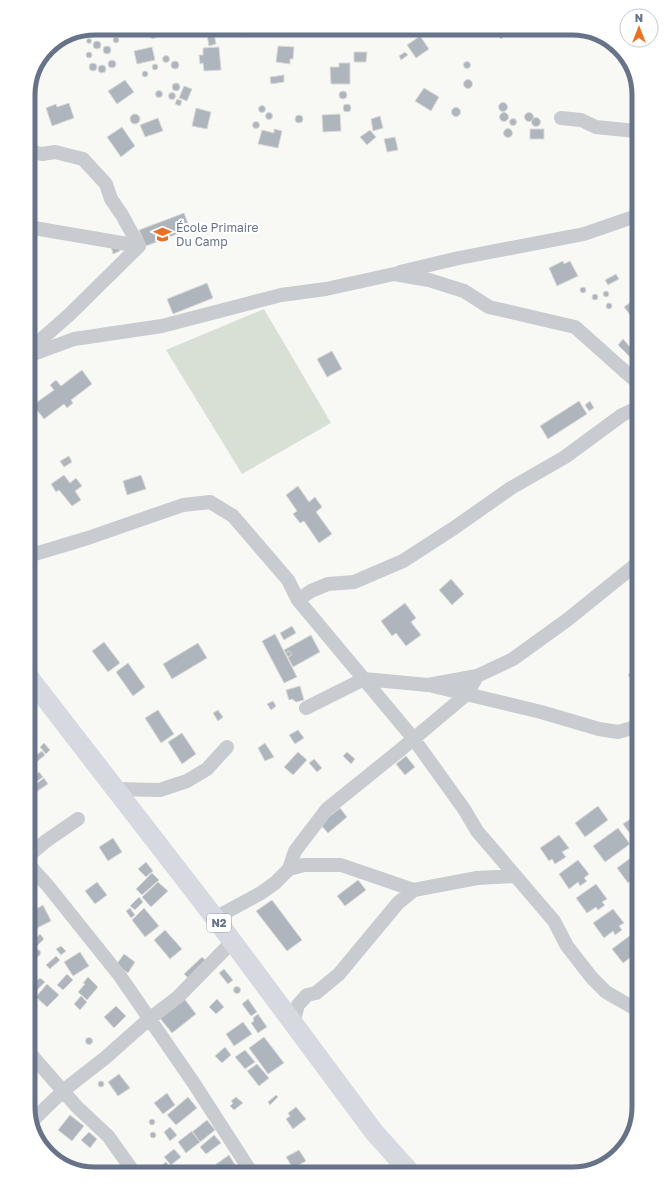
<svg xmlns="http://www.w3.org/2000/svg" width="667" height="1202" viewBox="0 0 667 1202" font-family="'Golos Text',sans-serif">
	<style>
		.green { fill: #d8e0d6 }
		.building { fill: #afb5bd; stroke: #dadad8 }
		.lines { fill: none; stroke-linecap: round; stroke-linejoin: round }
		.minor { stroke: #c8cbcf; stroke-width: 14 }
		.highway { stroke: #d6dae0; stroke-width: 20 }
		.labels { text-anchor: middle; stroke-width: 4; stroke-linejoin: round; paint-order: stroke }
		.shield { fill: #fff; stroke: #949dac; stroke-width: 1 }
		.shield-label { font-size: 11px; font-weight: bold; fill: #667388 }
		.poi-label { font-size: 12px; fill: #667388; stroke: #fff; text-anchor: start }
		.rim { fill: none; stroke: #667388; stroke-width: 5 }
	</style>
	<rect width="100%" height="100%" fill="#f8f8f5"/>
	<path class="green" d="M264 309 331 423 242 474 166 350Z"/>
	<path class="building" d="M491 29H506L508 31 501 39Z
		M378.5 32a2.5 2.5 0 1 1 5 0a2.5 2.5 0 1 1-5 0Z
		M243 31H259L260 35 244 37Z
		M262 31H278L279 32 263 36Z
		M149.5 35a3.5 3.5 0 1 1 7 0a3.5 3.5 0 1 1-7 0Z
		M133 32H140L136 35Z
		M78 36a3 3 0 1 1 6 0a3 3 0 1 1-6 0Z
		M214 33 216 44 209 46 207 35Z
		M420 36 429 49 416 58 407 45Z
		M113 40a3 3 0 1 1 6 0a3 3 0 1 1-6 0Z
		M86.5 41a2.5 2.5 0 1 1 5 0a2.5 2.5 0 1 1-5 0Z
		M93 45a4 4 0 1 1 8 0a4 4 0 1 1-8 0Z
		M103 50a4 4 0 1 1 8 0a4 4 0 1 1-8 0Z
		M278 46 294 47 293 59H290V64L276 62Z
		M152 47 155 60 137 64 134 51Z
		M219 47 221 70 204 71 203 63 200 64 199 55H203V48Z
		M354 52H367L366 62H354Z
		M405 52 408 55 401 60 399 56Z
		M86 55a3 3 0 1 1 6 0a3 3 0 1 1-6 0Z
		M162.5 59a3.5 3.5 0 1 1 7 0a3.5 3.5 0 1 1-7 0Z
		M108 64a4 4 0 1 1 8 0a4 4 0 1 1-8 0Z
		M171 65a4 4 0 1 1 8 0a4 4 0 1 1-8 0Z
		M463.5 65a3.5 3.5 0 1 1 7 0a3.5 3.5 0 1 1-7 0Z
		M89 67a4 4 0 1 1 8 0a4 4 0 1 1-8 0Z
		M339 63H350V84H331L330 67H339Z
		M152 67a3 3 0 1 1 6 0a3 3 0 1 1-6 0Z
		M98 69a4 4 0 1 1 8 0a4 4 0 1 1-8 0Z
		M142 74a3 3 0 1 1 6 0a3 3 0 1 1-6 0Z
		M284 75V82L271 84 270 77Z
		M463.5 84a4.5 4.5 0 1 1 9 0a4.5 4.5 0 1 1-9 0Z
		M125 80 134 92 117 104 108 91Z
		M172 87a4 4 0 1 1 8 0a4 4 0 1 1-8 0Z
		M184 86 192 89 187 101 179 98Z
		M424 88 439 97 431 111 415 101Z
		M155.5 94a3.5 3.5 0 1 1 7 0a3.5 3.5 0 1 1-7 0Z
		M339 95a4 4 0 1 1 8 0a4 4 0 1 1-8 0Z
		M168.5 96a3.5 3.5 0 1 1 7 0a3.5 3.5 0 1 1-7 0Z
		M177 99 182 101 180 106 175 104Z
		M498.5 107a4.5 4.5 0 1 1 9 0a4.5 4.5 0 1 1-9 0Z
		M69 103 74 118 52 126 46 108 56 104 57 107Z
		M343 108a4 4 0 1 1 8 0a4 4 0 1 1-8 0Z
		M258.5 109a3.5 3.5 0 1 1 7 0a3.5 3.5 0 1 1-7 0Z
		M451.5 112a4.5 4.5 0 1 1 9 0a4.5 4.5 0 1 1-9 0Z
		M196 108 211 112 207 129 192 126Z
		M265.5 116a3.5 3.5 0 1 1 7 0a3.5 3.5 0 1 1-7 0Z
		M524.5 117a4.5 4.5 0 1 1 9 0a4.5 4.5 0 1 1-9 0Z
		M499.5 117a4.5 4.5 0 1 1 9 0a4.5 4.5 0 1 1-9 0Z
		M340 114 341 131 323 132 322 115Z
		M130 119a5 5 0 1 1 10 0a5 5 0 1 1-10 0Z
		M295 119a4 4 0 1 1 8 0a4 4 0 1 1-8 0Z
		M380 116 383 128 373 131 371 119Z
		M531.5 122a4.5 4.5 0 1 1 9 0a4.5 4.5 0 1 1-9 0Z
		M158 118 163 131 145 137 140 125Z
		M509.5 122a3.5 3.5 0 1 1 7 0a3.5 3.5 0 1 1-7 0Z
		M252.5 125a3.5 3.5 0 1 1 7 0a3.5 3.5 0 1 1-7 0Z
		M122 127 135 146 121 157 107 137Z
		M503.5 133a4.5 4.5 0 1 1 9 0a4.5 4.5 0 1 1-9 0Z
		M274 129 282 131 278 148 258 144 262 130 274 133Z
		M530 129H544V139H530Z
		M370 130 376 137 367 145 360 137Z
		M395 137 398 150 387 152 384 139Z
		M632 160a3 3 0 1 1 6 0a3 3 0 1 1-6 0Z
		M184 213 190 229 146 246 139 230Z
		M117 244 120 251 113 254 111 246Z
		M563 261 564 264 570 261 578 276 557 286 549 268Z
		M616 274 619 279 608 285 605 280Z
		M207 283 213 298 173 314 167 299Z
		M580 290a3 3 0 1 1 6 0a3 3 0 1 1-6 0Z
		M603 294a3 3 0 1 1 6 0a3 3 0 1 1-6 0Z
		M592 297a3 3 0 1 1 6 0a3 3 0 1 1-6 0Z
		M635 299 639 305V317L634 320 624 307Z
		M606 306a3 3 0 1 1 6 0a3 3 0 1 1-6 0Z
		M623 339 631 348 639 340V348L630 357 618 345Z
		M332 351 342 369 327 377 317 359Z
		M82 370 92 384 71 400 73 403 67 408 64 404 44 419 33 405 54 390 50 385 56 380 61 386Z
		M579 401 587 414 548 439 540 426Z
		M590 401 594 408 589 411 585 405Z
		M69 456 72 462 64 467 60 461Z
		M64 475 70 483 76 478 82 486 75 491 81 500 72 506 59 490 56 492 51 484Z
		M141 475 146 489 127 495 123 481Z
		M298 486 309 502 315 497 322 507 316 512 332 534 319 543 304 521 300 523 293 514 297 511 286 495Z
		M28 489 32 495 28 497Z
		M451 579 464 594 452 605 439 590Z
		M405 603 416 618 411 622 421 635 406 646 396 633 392 636 381 621Z
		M292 626 296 633 284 640 280 633Z
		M275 634 297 677 284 683 262 641Z
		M311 635 320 652 293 667 284 650Z
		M104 642 120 663 108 672 92 651Z
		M198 643 207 658 172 679 163 664Z
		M289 651 292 655 288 657 285 653Z
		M128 663 145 687 133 696 116 672Z
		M639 666V687L638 688 628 675Z
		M300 686 304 700 296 702 292 699 289 700 286 690Z
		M273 701 276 706 271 710 267 704Z
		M158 710 174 734 161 743 145 718Z
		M218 710 223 717 218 721 213 713Z
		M298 730 304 738 295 744 289 735Z
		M182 733 196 754 182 764 168 742Z
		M44 743 50 750 46 754 40 747Z
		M265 743 274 757 265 761 258 748Z
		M42 751 45 755 33 765 29 760Z
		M298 752 307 760 293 775 284 767Z
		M347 752 355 759 351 764 343 756Z
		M406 756 415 767 405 775 396 764Z
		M314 759 322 768 317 772 309 763Z
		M28 771 32 776 28 779Z
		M39 772 43 777 30 786 28 780Z
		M44 778 48 784 36 792 32 787Z
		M598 806 608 820 585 837 575 823Z
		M340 808 347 817 328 833 320 824Z
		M639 813V835L634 839 623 824Z
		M618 828 630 844 605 862 593 846Z
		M559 835 569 848 562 852 566 857 555 864 552 859 549 861 540 848Z
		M113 838 122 852 108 861 99 847Z
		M636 854 639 857V879L636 876 628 883 617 868Z
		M578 860 589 874 584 878 587 881 580 886 578 882 569 889 559 874Z
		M146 862 153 871 146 877 138 869Z
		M152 873 159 880 142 895 136 889Z
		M358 880 366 890 345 906 337 896Z
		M97 882 107 895 95 904 85 891Z
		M158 882 168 891 151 907 142 897Z
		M596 884 607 899 602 902 605 905 598 910 596 907 587 913 576 898Z
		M139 897 143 902 135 910 130 906Z
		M272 900 302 940 287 951 256 911Z
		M43 905 51 921 37 928 29 913Z
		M130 908 135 915 131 918 126 911Z
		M144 908 159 926 145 937 132 920Z
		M613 909 624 923 619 926 622 930 615 935 613 931 604 938 593 923Z
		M165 930 182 949 170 959 154 940Z
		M40 934 44 939 36 947 32 942Z
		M632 934 639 944V956L634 960 631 957 623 963 612 949Z
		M61 946 66 951 61 955 56 949Z
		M33.5 953a3.5 3.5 0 1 1 7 0a3.5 3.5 0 1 1-7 0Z
		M80 952 89 966 73 976 64 962Z
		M124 954 135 962 128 973 116 965Z
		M56 956 60 960 50 969 46 965Z
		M202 957 208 963 190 980 184 974Z
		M224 969 233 980 228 984 219 973Z
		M67 974 73 980 63 990 57 985Z
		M88 977 98 987 87 1000 78 992 85 984 83 983Z
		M30 978 34 983 40 978 45 982 32 995 28 991V980Z
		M47 984 59 995 47 1007 36 997Z
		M233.5 990a3.5 3.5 0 1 1 7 0a3.5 3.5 0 1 1-7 0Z
		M81 996 87 1002 80 1010 74 1004Z
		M183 997 196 1014 172 1033 159 1017Z
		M217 999 224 1007 216 1014 209 1007Z
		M248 999 257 1012 251 1016 242 1004Z
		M116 1006 126 1016 114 1028 104 1017Z
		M258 1014 267 1027 258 1033 251 1023 254 1021 253 1018Z
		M243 1022 252 1034 234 1046 226 1034Z
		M264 1037 284 1063 268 1074 249 1048Z
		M85.5 1041a3.5 3.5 0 1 1 7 0a3.5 3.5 0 1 1-7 0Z
		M225 1047 231 1055 222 1063 215 1056Z
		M245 1050 255 1062 245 1069 235 1057Z
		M257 1064 269 1078 259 1086 247 1071Z
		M119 1074 130 1088 118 1096 108 1082Z
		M98 1084a3 3 0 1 1 6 0a3 3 0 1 1-6 0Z
		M167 1093 175 1105 163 1114 154 1103Z
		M276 1095 278 1097 270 1105 268 1102Z
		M188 1097 197 1108 176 1125 167 1115Z
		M236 1097 243 1103 234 1110 230 1106 233 1103 231 1101Z
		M296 1107 306 1119 293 1129 286 1119 290 1116 288 1113Z
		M70 1115 84 1126 72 1141 58 1130Z
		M149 1122a3 3 0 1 1 6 0a3 3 0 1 1-6 0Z
		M207 1120 215 1130 200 1142 192 1132Z
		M170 1127 177 1135 170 1141 164 1132Z
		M192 1131 200 1142 186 1153 178 1142Z
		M150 1135a3 3 0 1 1 6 0a3 3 0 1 1-6 0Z
		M89 1132 97 1139 90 1148 81 1140Z
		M214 1135 221 1143 206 1154 200 1147Z
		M174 1149 181 1157 171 1165 164 1157Z
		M299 1150 306 1161 293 1168 286 1157Z
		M229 1155 237 1168 231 1172 220 1173 215 1165Z
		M166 1162 172 1170 168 1173H161L157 1169Z
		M119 1165 127 1174H109Z
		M193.5 1169a3.5 3.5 0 1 1 7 0a3.5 3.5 0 1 1-7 0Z
		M87 1169 100 1172 99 1174 86 1172Z"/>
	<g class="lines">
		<path class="minor" d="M561 118 581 120 596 127 636 131 639 134
			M28 227 139 246
			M400 272 459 258 584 234 639 215
			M28 351 69 315 139 246 122 215 111 199 106 184 83 159 55 152 42 154 28 151
			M28 356 74 339 162 326 281 295 326 289 394 274 429 280 464 291 489 307 575 327 639 384
			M28 556 88 538 183 505 210 502 233 516 288 580 298 600 413 738 464 809 477 831 554 921 567 946 592 978 606 992 639 1011
			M298 600 311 591 328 584 354 582 403 561 454 528 511 488 565 457 622 415 639 407
			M433 686 541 712 599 729 618 732 639 726
			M306 708 364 679 428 685 477 676 513 659 567 620 639 562
			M115 789 160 790 187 781 207 769 227 747
			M28 856 46 841 78 819
			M28 864 48 886 120 976 193 1082 251 1172
			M289 869 304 865H341L414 890 477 878 514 876
			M215 918 261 893 275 883 289 869 295 851 327 809 399 751 467 694 477 676
			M293 1023 298 1005 307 995 316 993 339 974 398 903 414 890
			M28 1051 77 1107 108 1136 133 1171
			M31 1122 64 1090 105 1058 149 1019 178 997 232 942"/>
		<path class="highway" d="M28 676 215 918 374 1132 409 1171"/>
	</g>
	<defs>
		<symbol id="school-bare" viewBox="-9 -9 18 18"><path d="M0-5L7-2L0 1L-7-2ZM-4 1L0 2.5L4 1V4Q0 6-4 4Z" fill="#eb7022" stroke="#fff" stroke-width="2.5" paint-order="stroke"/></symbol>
	</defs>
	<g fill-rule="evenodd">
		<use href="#school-bare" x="150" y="222" width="25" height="25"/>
	</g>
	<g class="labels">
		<rect class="shield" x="207" y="914" width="24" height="18" rx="3"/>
		<g class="shield-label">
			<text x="219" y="927">N2</text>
		</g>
		<g class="poi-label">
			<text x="176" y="232">École Primaire<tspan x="176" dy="14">Du Camp</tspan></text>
		</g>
	</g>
	<path d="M0 0H667V1202H0ZM95 35H572A60 60 0 0 1 632 95V1107A60 60 0 0 1 572 1167H95A60 60 0 0 1 35 1107V95A60 60 0 0 1 95 35Z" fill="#fff" fill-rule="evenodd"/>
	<path class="rim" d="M95 35H572A60 60 0 0 1 632 95V1107A60 60 0 0 1 572 1167H95A60 60 0 0 1 35 1107V95A60 60 0 0 1 95 35Z"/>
	<g transform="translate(639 28)"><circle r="19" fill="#ffffff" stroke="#c2c7cf"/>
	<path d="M0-3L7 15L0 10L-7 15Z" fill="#eb7022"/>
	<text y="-6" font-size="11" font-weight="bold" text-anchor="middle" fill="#667388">N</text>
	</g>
</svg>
